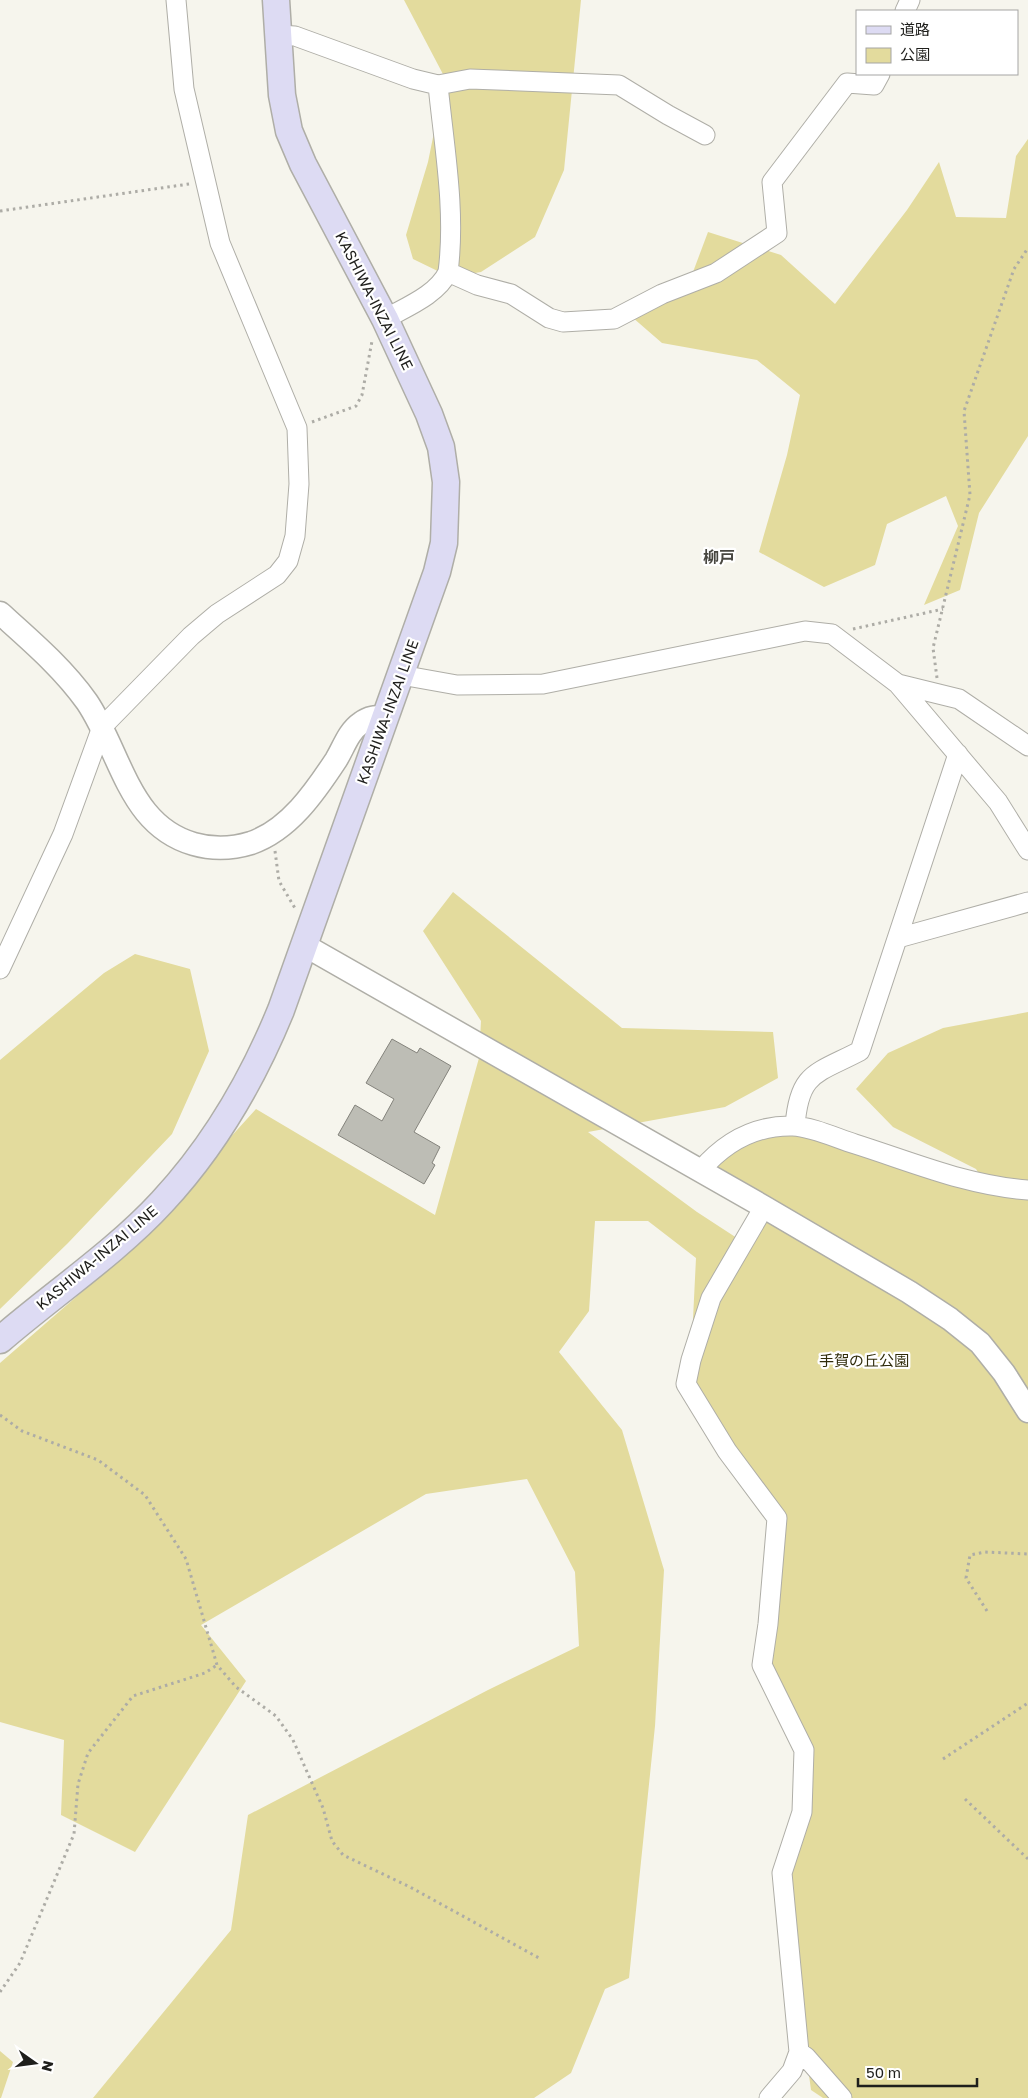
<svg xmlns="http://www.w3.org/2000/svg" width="1028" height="2098" viewBox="0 0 1028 2098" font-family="'Golos Text','Noto Sans JP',sans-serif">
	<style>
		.green { fill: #e3db9d }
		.building { fill: #bdbdb5; stroke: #84837c }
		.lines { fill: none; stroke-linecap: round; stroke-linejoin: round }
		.minor-casing { stroke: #afaea7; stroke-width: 21 }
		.tertiary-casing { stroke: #afaea7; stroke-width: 25 }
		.secondary-casing { stroke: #afaea7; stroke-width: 29 }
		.path { stroke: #adaca6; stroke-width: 3; stroke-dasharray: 2.5 4; stroke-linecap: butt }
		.minor { stroke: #fff; stroke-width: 19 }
		.tertiary { stroke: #fff; stroke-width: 22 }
		.secondary { stroke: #dddbf3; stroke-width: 26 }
		.labels { text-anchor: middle; stroke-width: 4.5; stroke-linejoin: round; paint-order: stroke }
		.street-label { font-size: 15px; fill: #1f1f1c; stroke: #fff }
		.park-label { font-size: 15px; fill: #302c0b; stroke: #fff }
		.neighbourhood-label { font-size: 16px; font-weight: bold; fill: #484741; stroke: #fff }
	</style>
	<rect width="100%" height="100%" fill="#f6f5ed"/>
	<path class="green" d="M404 0H581L564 170 535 237 481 272 450 277 413 259 406 235 428 162 445 78Z
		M1028 139V436L979 513 960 590 924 605 958 526 946 496 887 524 875 565 824 587 759 552 787 455 800 395 757 360 662 343 632 317 690 280 708 232 781 255 835 304 907 210 939 162 956 217 1006 218 1016 156Z
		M453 892 622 1028 773 1032 778 1078 725 1107 588 1132 697 1212 743 1242 764 1206 701 1170 776 1127 985 1184 976 1169 893 1127 856 1089 888 1053 943 1028 1028 1012V2098H823L811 2090 782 1873 804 1767 762 1665 777 1518 686 1384 691 1360 696 1258 648 1221H595L589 1311 559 1352 622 1430 664 1570 655 1726 629 1978 605 1989 571 2073 534 2098H93L231 1930 248 1815 488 1690 579 1646 575 1572 527 1479 426 1494 201 1625 246 1681 135 1852 61 1815 64 1740 0 1722V1363L121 1258 256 1109 435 1215 479 1058 481 1021 423 931Z
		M135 954 190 969 209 1051 172 1134 68 1243 0 1309V1060L104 973Z
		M0 2051 13 2062 1 2098H0Z"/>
	<path class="building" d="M392 1039 417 1053 420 1048 451 1066 414 1132 440 1147 432 1163 435 1165 424 1184 338 1135 355 1105 382 1121 394 1099 366 1083Z"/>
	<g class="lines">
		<defs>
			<path id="minor" d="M905 11 910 0
				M278 35 295 36 413 79 438 85 470 79 619 85 668 115 705 135
				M438 85C444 146 456 211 448 272
				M385 319C406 307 437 295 448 272L477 285 511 294 549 318 563 322 614 319 662 294 716 273 777 233 772 182 847 83 874 85 880 74
				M401 675 457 685 543 684 805 631 832 634 898 684 959 699 1028 746
				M898 684 998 802 1028 850
				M898 938 1028 902
				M0 969 63 834 102 727 191 636 217 614 277 575 288 561 295 536 299 484 297 428 220 243 184 89 176 0
				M795 1126C799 1072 816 1074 860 1051L958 754
				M701 1170C725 1142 755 1125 793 1126 813 1127 836 1138 855 1144 912 1162 968 1186 1028 1190
				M764 1207 711 1298 691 1360 686 1384 727 1451 777 1518 768 1624 762 1665 804 1750 802 1812 782 1873 799 2052 792 2071 769 2098
				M799 2052 806 2057 842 2098"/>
			<path id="tertiary" d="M0 613C30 640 63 668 87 702 110 736 121 781 146 812 172 844 212 855 251 843 289 830 315 792 336 760 344 747 348 732 361 723 369 717 375 717 385 717
				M304 945 764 1207 909 1292 950 1319 980 1343 1004 1373 1028 1411"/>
			<path id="secondary" d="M0 1340C52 1295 116 1252 162 1202 215 1145 252 1081 281 1010L437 572 444 543 446 482 441 447 429 414 385 319 303 164 289 131 282 95 276 0"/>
		</defs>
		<use href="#minor" class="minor-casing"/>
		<use href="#tertiary" class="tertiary-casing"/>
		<use href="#secondary" class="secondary-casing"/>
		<path class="path" d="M0 211 189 184
			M312 422 356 406 362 395 372 341
			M853 629 943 609
			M937 678 933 648 970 495 964 411 1014 269 1028 248
			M275 851 279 881 296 910
			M0 1415 22 1431 98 1460 145 1495 186 1559 217 1665 236 1687 276 1716 293 1740 323 1808 332 1841 343 1855 410 1887 539 1958
			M987 1611 966 1578 970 1555 985 1552 1028 1554
			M943 1759 1028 1703
			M965 1799 1028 1859
			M0 1992 20 1963 74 1834 78 1784 88 1753 133 1696 205 1673 217 1665"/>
		<use href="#minor" class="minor"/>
		<use href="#tertiary" class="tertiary"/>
		<use href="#secondary" class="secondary"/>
	</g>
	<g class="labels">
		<g class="street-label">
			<text transform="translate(374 301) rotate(63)" y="5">KASHIWA-INZAI LINE</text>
			<text transform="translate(388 712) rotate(-70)" y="5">KASHIWA-INZAI LINE</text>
			<text transform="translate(97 1258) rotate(-40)" y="5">KASHIWA-INZAI LINE</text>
		</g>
		<g class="park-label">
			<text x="864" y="1366">手賀の丘公園</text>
		</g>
		<g class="neighbourhood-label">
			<text x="719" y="563">柳戸</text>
		</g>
	</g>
	<rect x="856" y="10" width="162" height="65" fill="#ffffff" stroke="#a5a5a4"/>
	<rect x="866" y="26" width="25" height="8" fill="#dddbf3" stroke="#a5a5a4"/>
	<text x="900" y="35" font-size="15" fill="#1f1f1c">道路</text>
	<rect x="866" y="48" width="25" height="15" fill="#e3db9d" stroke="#a5a5a4"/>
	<text x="900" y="60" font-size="15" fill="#1f1f1c">公園</text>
	<g transform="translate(35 2063) rotate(104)" stroke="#ffffff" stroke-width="4" paint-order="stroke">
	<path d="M0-4L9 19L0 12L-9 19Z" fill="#1f1f1c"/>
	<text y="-8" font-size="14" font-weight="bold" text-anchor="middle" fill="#1f1f1c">N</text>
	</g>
	<path d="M858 2078v8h119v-8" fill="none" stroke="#1f1f1c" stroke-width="2.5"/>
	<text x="866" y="2078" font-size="15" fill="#1f1f1c" stroke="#ffffff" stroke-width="4" paint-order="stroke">50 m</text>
</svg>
